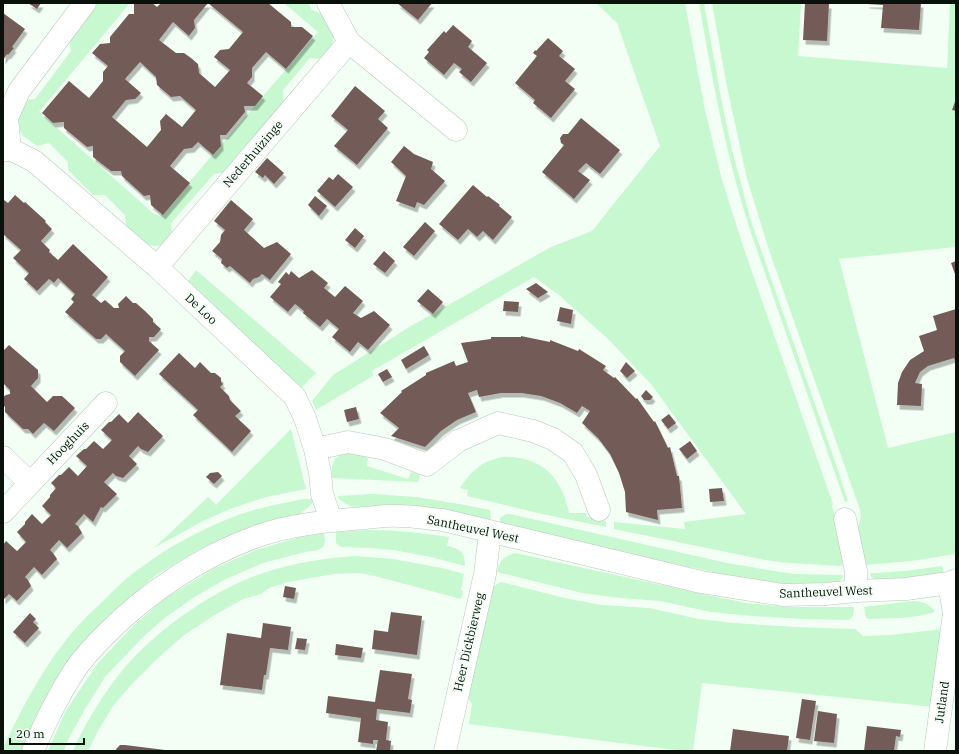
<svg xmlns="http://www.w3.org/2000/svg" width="959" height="754" viewBox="0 0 959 754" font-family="'IBM Plex Serif',serif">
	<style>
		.green { fill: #c8f8d0 }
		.building { fill: #735c59; fill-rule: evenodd; filter: url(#shadow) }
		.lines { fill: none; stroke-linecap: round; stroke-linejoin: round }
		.minor-casing { stroke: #b6c9b9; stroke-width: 23 }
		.minor { stroke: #fff; stroke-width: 22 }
		.labels { text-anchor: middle; stroke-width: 4; stroke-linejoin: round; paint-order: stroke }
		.street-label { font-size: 12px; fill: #0a110b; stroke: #f3fff5 }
	</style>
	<defs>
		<filter id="shadow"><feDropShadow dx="2.5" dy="4.5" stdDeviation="0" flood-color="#0004"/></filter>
	</defs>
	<rect width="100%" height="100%" fill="#f3fff5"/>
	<path class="green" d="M94 3H130L39 112 154 214 160 216 318 32 284 3H308L312 10 326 15C336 35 337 43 321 59L310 58 283 90 284 104 227 172 214 174 171 223C171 226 172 230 172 233 171 243 159 248 150 245 140 242 133 232 126 225L125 215 105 195H93L68 170V162L49 143 37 146 22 135 18 124V113L24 100 35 99 71 51 69 39Z
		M596 3H685L705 110 722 180 744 249 833 504 832 506 842 541 844 556 842 566 789 563 765 560 614 529V522L685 529 684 522 746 514 651 384 607 338 559 295 534 277 372 371 373 376 316 410 312 401 333 375 411 326 551 247 592 231 660 146 617 23Z
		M699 3H704L722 103 732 150 751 221 837 467 848 501 845 502 752 236C738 193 727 150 718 106 711 72 705 37 699 3Z
		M712 3H801L798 56 947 68 950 3H956V247L839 259 888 448 956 432V554L911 561 866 565C861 555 859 541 859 530L857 529C861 521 862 516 859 507L769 250 747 179 727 87Z
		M196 270 316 373 300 389 187 283Z
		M291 429 306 489 266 497 230 509 203 521 154 548 208 497 216 505Z
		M351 453 368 458 367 466 408 479 411 472 420 475 418 482 332 478C331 462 334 454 351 453Z
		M502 457C541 455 562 477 569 513H586L587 517 606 521V527L542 514 467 496 468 490 460 488C466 478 475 468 486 462 491 460 497 459 502 457Z
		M373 494 417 497 465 505 490 510 491 517 489 522 387 506 353 507 346 504 338 498V496Z
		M303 499H312L314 501 311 505 300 514 273 521 240 532 200 549 156 575 125 602 25 743 22 751H3L4 746C21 710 39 675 63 644 74 629 88 615 102 602 115 589 128 576 143 566 170 546 202 529 233 517 256 508 280 504 303 499Z
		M506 514H510L727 563 768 570 794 574 843 575C843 581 835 584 829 585L790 584 763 581 721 574 500 525V518Z
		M369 530C397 530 421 533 449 537L447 546C460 549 465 551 465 566L431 557 393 550 370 548 341 547 336 543V532Z
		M324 533 325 542 323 547 318 550 305 552 263 563 226 579 196 596 166 617 142 638 105 677 85 709 68 740 64 751H48L65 712 98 663 132 627 164 599 215 568 256 550 300 537Z
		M515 553 712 596 747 603 788 607H854C854 613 854 617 849 620L803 619 752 616 711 612 660 601 621 598 582 593 497 572C499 561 504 556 515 553Z
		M355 556 393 559 442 568 464 574 461 590 463 591 461 599 371 575 359 573 334 574 288 582 269 588 261 594 243 599 213 616 183 636 158 658 130 686 113 706 98 731 88 751H73C86 721 105 691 126 666 160 627 216 588 266 572 295 563 324 558 355 556Z
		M942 566 944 573 919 578 874 580 870 575 871 573H876L905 571Z
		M501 582 569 599 602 605 649 608 699 619 734 623 795 627 855 629 863 636 890 635 943 629 934 707 702 683 693 751H684L469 724 472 704 467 697 493 588 495 585Z
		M912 601C921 601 928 603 934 610V612C915 619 889 618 869 619L866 618 864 607Z"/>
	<path class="building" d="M28 3H41L37 9Z
		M134 3H152L157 7 161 3H208L194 20 195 28 189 36 173 22 159 40 176 53H184L191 58 198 64 199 73 215 87 230 70 214 57 220 50 229 49 243 32 208 3H268L291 22V27H302L313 36 286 69 266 52 252 68V77L247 83 263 96 255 106H244L245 112 226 135H220L221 146 213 155 198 142 192 148 184 149 170 166 190 183 163 215 151 205 150 195 144 196 122 176 121 171H111L93 157V146L87 147 64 128V122L53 123 42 113 69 81 89 98 103 81V72L108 66 92 53 100 44 110 43V37L129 14H134ZM140 62 156 77 157 85 171 97 180 96 196 110 182 127 166 114 160 121 161 130 147 147 112 117 126 100 135 99 141 93 125 79Z
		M397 3H432L418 20Z
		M805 3 829 4 827 41 803 40Z
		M867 3H921L919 30 881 28 883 5 867 4Z
		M3 13 25 29 12 47 14 48 8 55 7 54 3 60Z
		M453 25 472 41 468 47 487 63 471 82 459 72 462 69 454 63 444 75 424 58 429 52 427 50 444 31 446 33Z
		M548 38 563 51 559 56 575 69 565 81 575 89 551 118 533 103 535 100 515 83 537 56 533 53 535 50 536 51Z
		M355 86 385 111 378 119 388 128 357 165 334 146 348 130 331 116Z
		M956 99V111L952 110Z
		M581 118 620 150 600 174 586 163 578 171 590 180 574 199 542 172 564 145 561 143 560 138 563 134H568Z
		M404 146 414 154 433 162 431 169 445 181 424 205 417 202 415 208 396 201 406 176 391 162Z
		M267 158 284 173 274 184 265 175 263 178 255 172Z
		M338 174 353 187 335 207 317 191 329 177 333 180Z
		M473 185 487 197 488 196 500 205 499 206 512 217 493 240 483 231 477 237 468 229 458 240 439 224Z
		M15 195 24 203 25 202 46 221 45 222 52 229 41 241 50 250 49 252 58 260 73 244 108 277 92 295 101 303 105 300 114 308H119L118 304 126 296 133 303H136L145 311 153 319V322L161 329 154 337H149V341L159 350 135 376 120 362V356L125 351 106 334 101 339H96L65 312 74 302 71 299 75 294 58 278 54 283 49 279 37 291 24 279 29 273 13 258 21 250 3 234V200H4L8 203Z
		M315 196 327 206 319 216 308 205Z
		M231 200 253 219 244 230 264 248 277 242 291 254 270 280 262 274 259 277 253 279 250 283 230 266 227 268 221 263 222 259 212 251 220 242 221 235 225 230 214 221Z
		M425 222 435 231 414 256 403 247Z
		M355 228 364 236 355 248 345 240Z
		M384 251 395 261 385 273 373 264Z
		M956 261V277L951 263Z
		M312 270 328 283 324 288 335 297 345 286 363 301 353 313 361 318 374 311 390 325 368 350 358 342 350 352 332 337 339 329 327 319 320 327 303 313 304 311 295 304 288 312 270 297 281 284 278 282 286 272 289 275 291 271 299 278Z
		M536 283 548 292 538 298 526 289Z
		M428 289 443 302 433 314 417 301Z
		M504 301 519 302 518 312 503 311Z
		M560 307 573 310 571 324 557 321Z
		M956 309V363L954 358 928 366 920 372 915 383 922 384 921 406 897 405 898 383 902 372 910 360 924 351 919 336 937 330 933 316Z
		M521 336 550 342V340L578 351 579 349 606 366 603 370 614 378 615 377 636 399 637 398 654 422 655 421 668 448 670 447 677 476H679L682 508 657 510 658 520 626 512 625 492 619 473 610 454 598 438 582 423 590 411 582 406 577 413 560 403 541 396 521 393H501L479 397 477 390 468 393 476 412 457 420 441 431 425 447 391 436 399 428 380 413 402 392 401 391 426 375V373L454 361 456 366 468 362 461 343 491 339V337H521Z
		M9 345 38 370V378L31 386 47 402 53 396H62L75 408 54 431 44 423 33 434 28 429H23L5 412V407L3 405V397L6 395 10 394V390L3 383V349L4 350Z
		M424 346 429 355 406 369 401 360Z
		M179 353 195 368 200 362 211 373H215L221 378V382L223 384 220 387 229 396 230 400 241 411 235 416 251 431 232 452 193 415 198 410 159 374Z
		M626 362 635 371 627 378 620 371Z
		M387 369 392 377 383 382 378 374Z
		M646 390 653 397 650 400H644L641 396Z
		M356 407 359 419 347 422 344 410Z
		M138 412 163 436 148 452 141 449 138 446 129 456 137 464 123 478 116 476 113 473 104 482 117 494 103 508 101 507 93 522 84 514 75 524 78 526 82 533 67 548 59 540 50 550 53 553 57 559 42 575 34 567 25 577 28 580 31 586 17 601 9 594 3 600V545L6 541 17 551 26 542 17 532 25 524V522L32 514 42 524 51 515 42 506 50 497V495L56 488 51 483 59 475H61L69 467 78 476 87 466 76 456 84 449H86L94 441 103 449 112 440 101 430 109 422H111L119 414 128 423Z
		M669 414 676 423 668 429 661 420Z
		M690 441 697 451 687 459 679 449Z
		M218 472 222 476 214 484 206 477 210 473Z
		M722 488 724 501 710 502 709 489Z
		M285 586 296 588 294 599 283 597Z
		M391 612 422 616 417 655 372 649 374 630 388 632Z
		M30 613 36 619 33 622 39 628 25 643 13 632Z
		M263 623 291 627 288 650 270 648 266 675H264L262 690 220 685 227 633 261 638Z
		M297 638 307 639 305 650 295 649Z
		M336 644 363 648 361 658 335 655Z
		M380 670 412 674 408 699 412 700 410 713 377 709 376 720 388 722 386 740 391 741 390 751H376L378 740H373V744L358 742 361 718 326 713 328 696 375 702Z
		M802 699 816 701 810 740 796 738Z
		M818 711 837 714 834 743 814 741Z
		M867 726 901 730 900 737 896 736 894 751H864Z
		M733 729 789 736 787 751H730Z
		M120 745H125L165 750V751H115L117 748Z"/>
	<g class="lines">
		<defs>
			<path id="minor" d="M349 42 456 130
				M10 149 7 118 19 91 85 3
				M3 151 10 149 34 161 157 267 295 397 305 418 315 449 320 473 322 494 331 520
				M157 267 349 42 328 3
				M315 449 348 442 385 449 427 465 458 441 498 423 533 431 553 439 573 453 586 475 599 510
				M3 457 30 483
				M3 512 106 403
				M845 519 856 571V591
				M33 751C45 722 59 694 76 668 85 656 96 644 106 634 147 593 200 557 255 537 289 524 329 521 365 518 377 517 389 515 401 516 415 516 429 519 443 520L701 582 783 595 826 594 856 591 906 589 949 583 956 580
				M445 751 485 574 490 532
				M935 751 954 613 949 583"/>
		</defs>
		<use href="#minor" class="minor-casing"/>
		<use href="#minor" class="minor"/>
	</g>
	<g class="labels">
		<g class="street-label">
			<text transform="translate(253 154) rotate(-49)" y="4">Nederhuizinge</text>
			<text transform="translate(201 309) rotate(43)" y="4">De Loo</text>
			<text transform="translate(68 443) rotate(-46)" y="4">Hooghuis</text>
			<text transform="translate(473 529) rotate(12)" y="4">Santheuvel West</text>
			<text transform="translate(826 592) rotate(-2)" y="4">Santheuvel West</text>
			<text transform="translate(469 642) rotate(-77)" y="4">Heer Dickbierweg</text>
			<text transform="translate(942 702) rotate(-82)" y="4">Jutland</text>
		</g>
	</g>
	<rect width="959" height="754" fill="none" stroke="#0a110b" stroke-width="8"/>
	<path d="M10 738v6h74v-6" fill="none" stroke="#0a110b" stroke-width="2"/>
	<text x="16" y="738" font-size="12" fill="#0a110b" stroke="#f3fff5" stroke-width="3" paint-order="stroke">20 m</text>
</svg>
